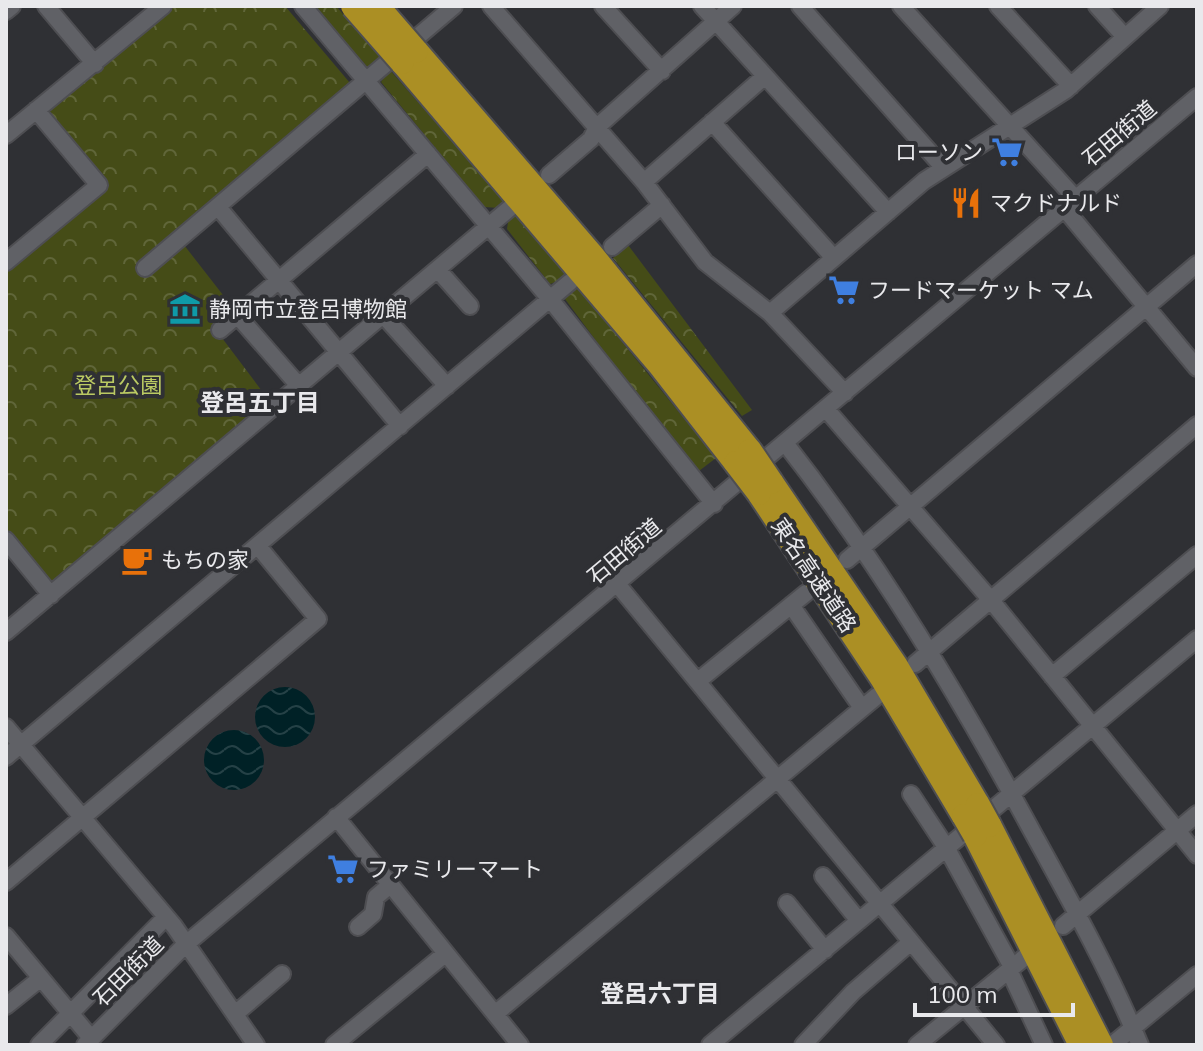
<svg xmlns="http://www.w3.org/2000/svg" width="1203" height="1051" viewBox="0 0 1203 1051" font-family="Mulish,'Noto Sans JP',sans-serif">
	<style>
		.forest { fill: url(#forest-crowns) }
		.water { fill: url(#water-waves) }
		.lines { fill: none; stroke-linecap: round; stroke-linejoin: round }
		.minor-casing { stroke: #4e4e52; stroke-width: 20 }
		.highway-casing { stroke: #4e4e52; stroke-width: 28 }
		.minor { stroke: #606166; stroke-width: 16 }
		.highway { stroke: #ab8f24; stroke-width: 24 }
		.highway-bridge-casing { stroke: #4e4e52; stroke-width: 28; stroke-linecap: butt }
		.highway-bridge { stroke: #ab8f24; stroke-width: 24 }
		.labels { text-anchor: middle; stroke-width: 8; stroke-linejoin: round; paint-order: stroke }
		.street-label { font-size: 22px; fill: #e9e9ec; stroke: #2f3034 }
		.poi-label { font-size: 22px; fill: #e9e9ec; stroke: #2f3034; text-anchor: start }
		.park-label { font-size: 22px; fill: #bbca63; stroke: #2f3034 }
		.neighbourhood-label { font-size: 24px; font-weight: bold; fill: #e9e9ec; stroke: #2f3034 }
	</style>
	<defs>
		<pattern id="forest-crowns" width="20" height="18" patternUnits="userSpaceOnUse" patternTransform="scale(2)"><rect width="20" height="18" fill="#454c17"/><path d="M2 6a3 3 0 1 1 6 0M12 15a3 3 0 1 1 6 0" fill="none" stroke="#606639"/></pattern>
		<pattern id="water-waves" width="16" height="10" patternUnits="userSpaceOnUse" patternTransform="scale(2)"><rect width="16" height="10" fill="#002126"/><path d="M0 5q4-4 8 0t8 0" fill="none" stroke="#254146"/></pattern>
	</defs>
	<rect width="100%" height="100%" fill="#2f3034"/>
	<path class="forest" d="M171 6H285L350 83 177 236 237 313 216 330 271 403 52 585 6 530V269L106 185 45 112Z
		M313 6H336L382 59 370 70Z
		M389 69 506 203 500 208 484 207 381 82Z
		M514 212 569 277 550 284 507 229 509 216Z
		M628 245 752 410 742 416 613 258Z
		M576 285 716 458 695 474 565 299Z"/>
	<path class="water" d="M255 717a30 30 0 1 1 60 0a30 30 0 1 1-60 0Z
		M204 760a30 30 0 1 1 60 0a30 30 0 1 1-60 0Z"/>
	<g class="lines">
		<defs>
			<path id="minor" d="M46 6 95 64
				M303 6 550 299 714 504
				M491 6 644 182 705 262 770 313 845 393
				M603 6 662 71
				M702 6 888 212
				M800 6 943 167
				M901 6 1075 198
				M998 6 1071 86
				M1097 6 1125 37
				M6 11 12 6
				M712 122 834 258
				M6 135 163 6
				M549 175 591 139 597 127 733 6
				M644 182 765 76
				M218 207 400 426
				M1064 208 1197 368
				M612 247 662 205
				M6 262 99 185 36 110
				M145 268 454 6
				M438 270 470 306
				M770 313 924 181 1066 90 1160 6
				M237 315 300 387
				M384 316 447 386
				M220 330 428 154
				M826 409 990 599 1197 855
				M785 443C880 564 960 698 1033 833 1071 902 1110 972 1140 1045
				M6 540 51 595
				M847 560 1197 264
				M618 585 996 1045
				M791 605 862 708
				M6 632 510 208
				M915 664 1197 425
				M1052 676 1197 555
				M698 681 806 593
				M6 727 174 926 256 1045
				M6 757 570 282
				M911 794 946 847 1012 967
				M336 817 520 1045
				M823 876 859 921
				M6 882 318 619 258 546
				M787 903 825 950
				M1063 926 1197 814
				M358 927 373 914 376 897 389 886
				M6 936 91 1038
				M1009 970 1044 1045
				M6 1006 41 978
				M235 1014 282 974
				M495 1014 877 696
				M39 1045 166 917
				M85 1045 186 944 1197 97
				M334 1045 445 954
				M710 1045 1197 639
				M803 1045 853 992 911 942
				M917 1045 1025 957
				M1112 1045 1197 975"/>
			<path id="highway" d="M416 51 591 254 750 451
				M402 62 659 364 736 463
				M771 482 896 666 978 805
				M759 493 882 678 964 816
				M989 825 1101 1045
				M975 835 1081 1045"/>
		</defs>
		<use href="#minor" class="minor-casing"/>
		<use href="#highway" class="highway-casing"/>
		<use href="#minor" class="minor"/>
		<use href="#highway" class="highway"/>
		<defs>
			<path id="highway-bridge" d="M353 6 402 62
				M377 6 416 51
				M750 451 771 482
				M736 463 759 493
				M978 805 989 825
				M964 816 975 835"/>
		</defs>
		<use href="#highway-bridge" class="highway-bridge-casing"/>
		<use href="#highway-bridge" class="highway-bridge"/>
	</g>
	<defs>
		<symbol id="supermarket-bare" viewBox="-9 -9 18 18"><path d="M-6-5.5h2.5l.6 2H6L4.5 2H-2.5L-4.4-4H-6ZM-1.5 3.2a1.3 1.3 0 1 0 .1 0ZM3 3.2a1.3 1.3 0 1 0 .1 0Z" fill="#3f7fe0" stroke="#2f3034" stroke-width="2.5" paint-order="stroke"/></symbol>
		<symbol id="restaurant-bare" viewBox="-9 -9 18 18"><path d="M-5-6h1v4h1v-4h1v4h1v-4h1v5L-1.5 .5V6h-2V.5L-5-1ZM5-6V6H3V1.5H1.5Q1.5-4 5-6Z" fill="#e8710a" stroke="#2f3034" stroke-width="2.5" paint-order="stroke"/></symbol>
		<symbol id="museum-bare" viewBox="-9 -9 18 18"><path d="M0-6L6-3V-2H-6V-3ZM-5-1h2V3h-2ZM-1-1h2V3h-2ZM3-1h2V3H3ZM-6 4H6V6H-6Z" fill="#0f9aa8" stroke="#2f3034" stroke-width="2.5" paint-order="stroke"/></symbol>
		<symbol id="cafe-bare" viewBox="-9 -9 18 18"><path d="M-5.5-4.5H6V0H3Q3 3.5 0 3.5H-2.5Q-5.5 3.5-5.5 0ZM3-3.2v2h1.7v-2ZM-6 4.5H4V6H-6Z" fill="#e8710a" stroke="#2f3034" stroke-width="2.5" paint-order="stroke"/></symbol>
	</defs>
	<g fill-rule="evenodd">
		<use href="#supermarket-bare" x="985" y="130" width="44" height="44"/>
		<use href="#restaurant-bare" x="944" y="181" width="44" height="44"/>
		<use href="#supermarket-bare" x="822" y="268" width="44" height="44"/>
		<use href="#museum-bare" x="163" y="287" width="44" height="44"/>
		<use href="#cafe-bare" x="115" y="538" width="44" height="44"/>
		<use href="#supermarket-bare" x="321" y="847" width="44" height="44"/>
	</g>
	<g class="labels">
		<g class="street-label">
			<text transform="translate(1119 133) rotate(-40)" y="8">石田街道</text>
			<text transform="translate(624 551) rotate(-40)" y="8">石田街道</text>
			<text transform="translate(814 575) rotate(56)" y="8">東名高速道路</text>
			<text transform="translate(128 971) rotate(-45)" y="8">石田街道</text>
		</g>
		<g class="poi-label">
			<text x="983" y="160" text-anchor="end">ローソン</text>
			<text x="990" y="211">マクドナルド</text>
			<text x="868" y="298">フードマーケット マム</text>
			<text x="209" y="317">静岡市立登呂博物館</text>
			<text x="161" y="568">もちの家</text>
			<text x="367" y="877">ファミリーマート</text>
		</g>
		<g class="park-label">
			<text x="118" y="393">登呂公園</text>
		</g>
		<g class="neighbourhood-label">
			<text x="260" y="411">登呂五丁目</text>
			<text x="660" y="1002">登呂六丁目</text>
		</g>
	</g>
	<rect width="1203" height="1051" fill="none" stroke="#e9e9ec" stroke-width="16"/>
	<path d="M915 1003v12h158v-12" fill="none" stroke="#e9e9ec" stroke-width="4"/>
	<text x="927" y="1003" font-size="24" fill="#e9e9ec" stroke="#2f3034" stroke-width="6" paint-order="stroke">100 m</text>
</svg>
